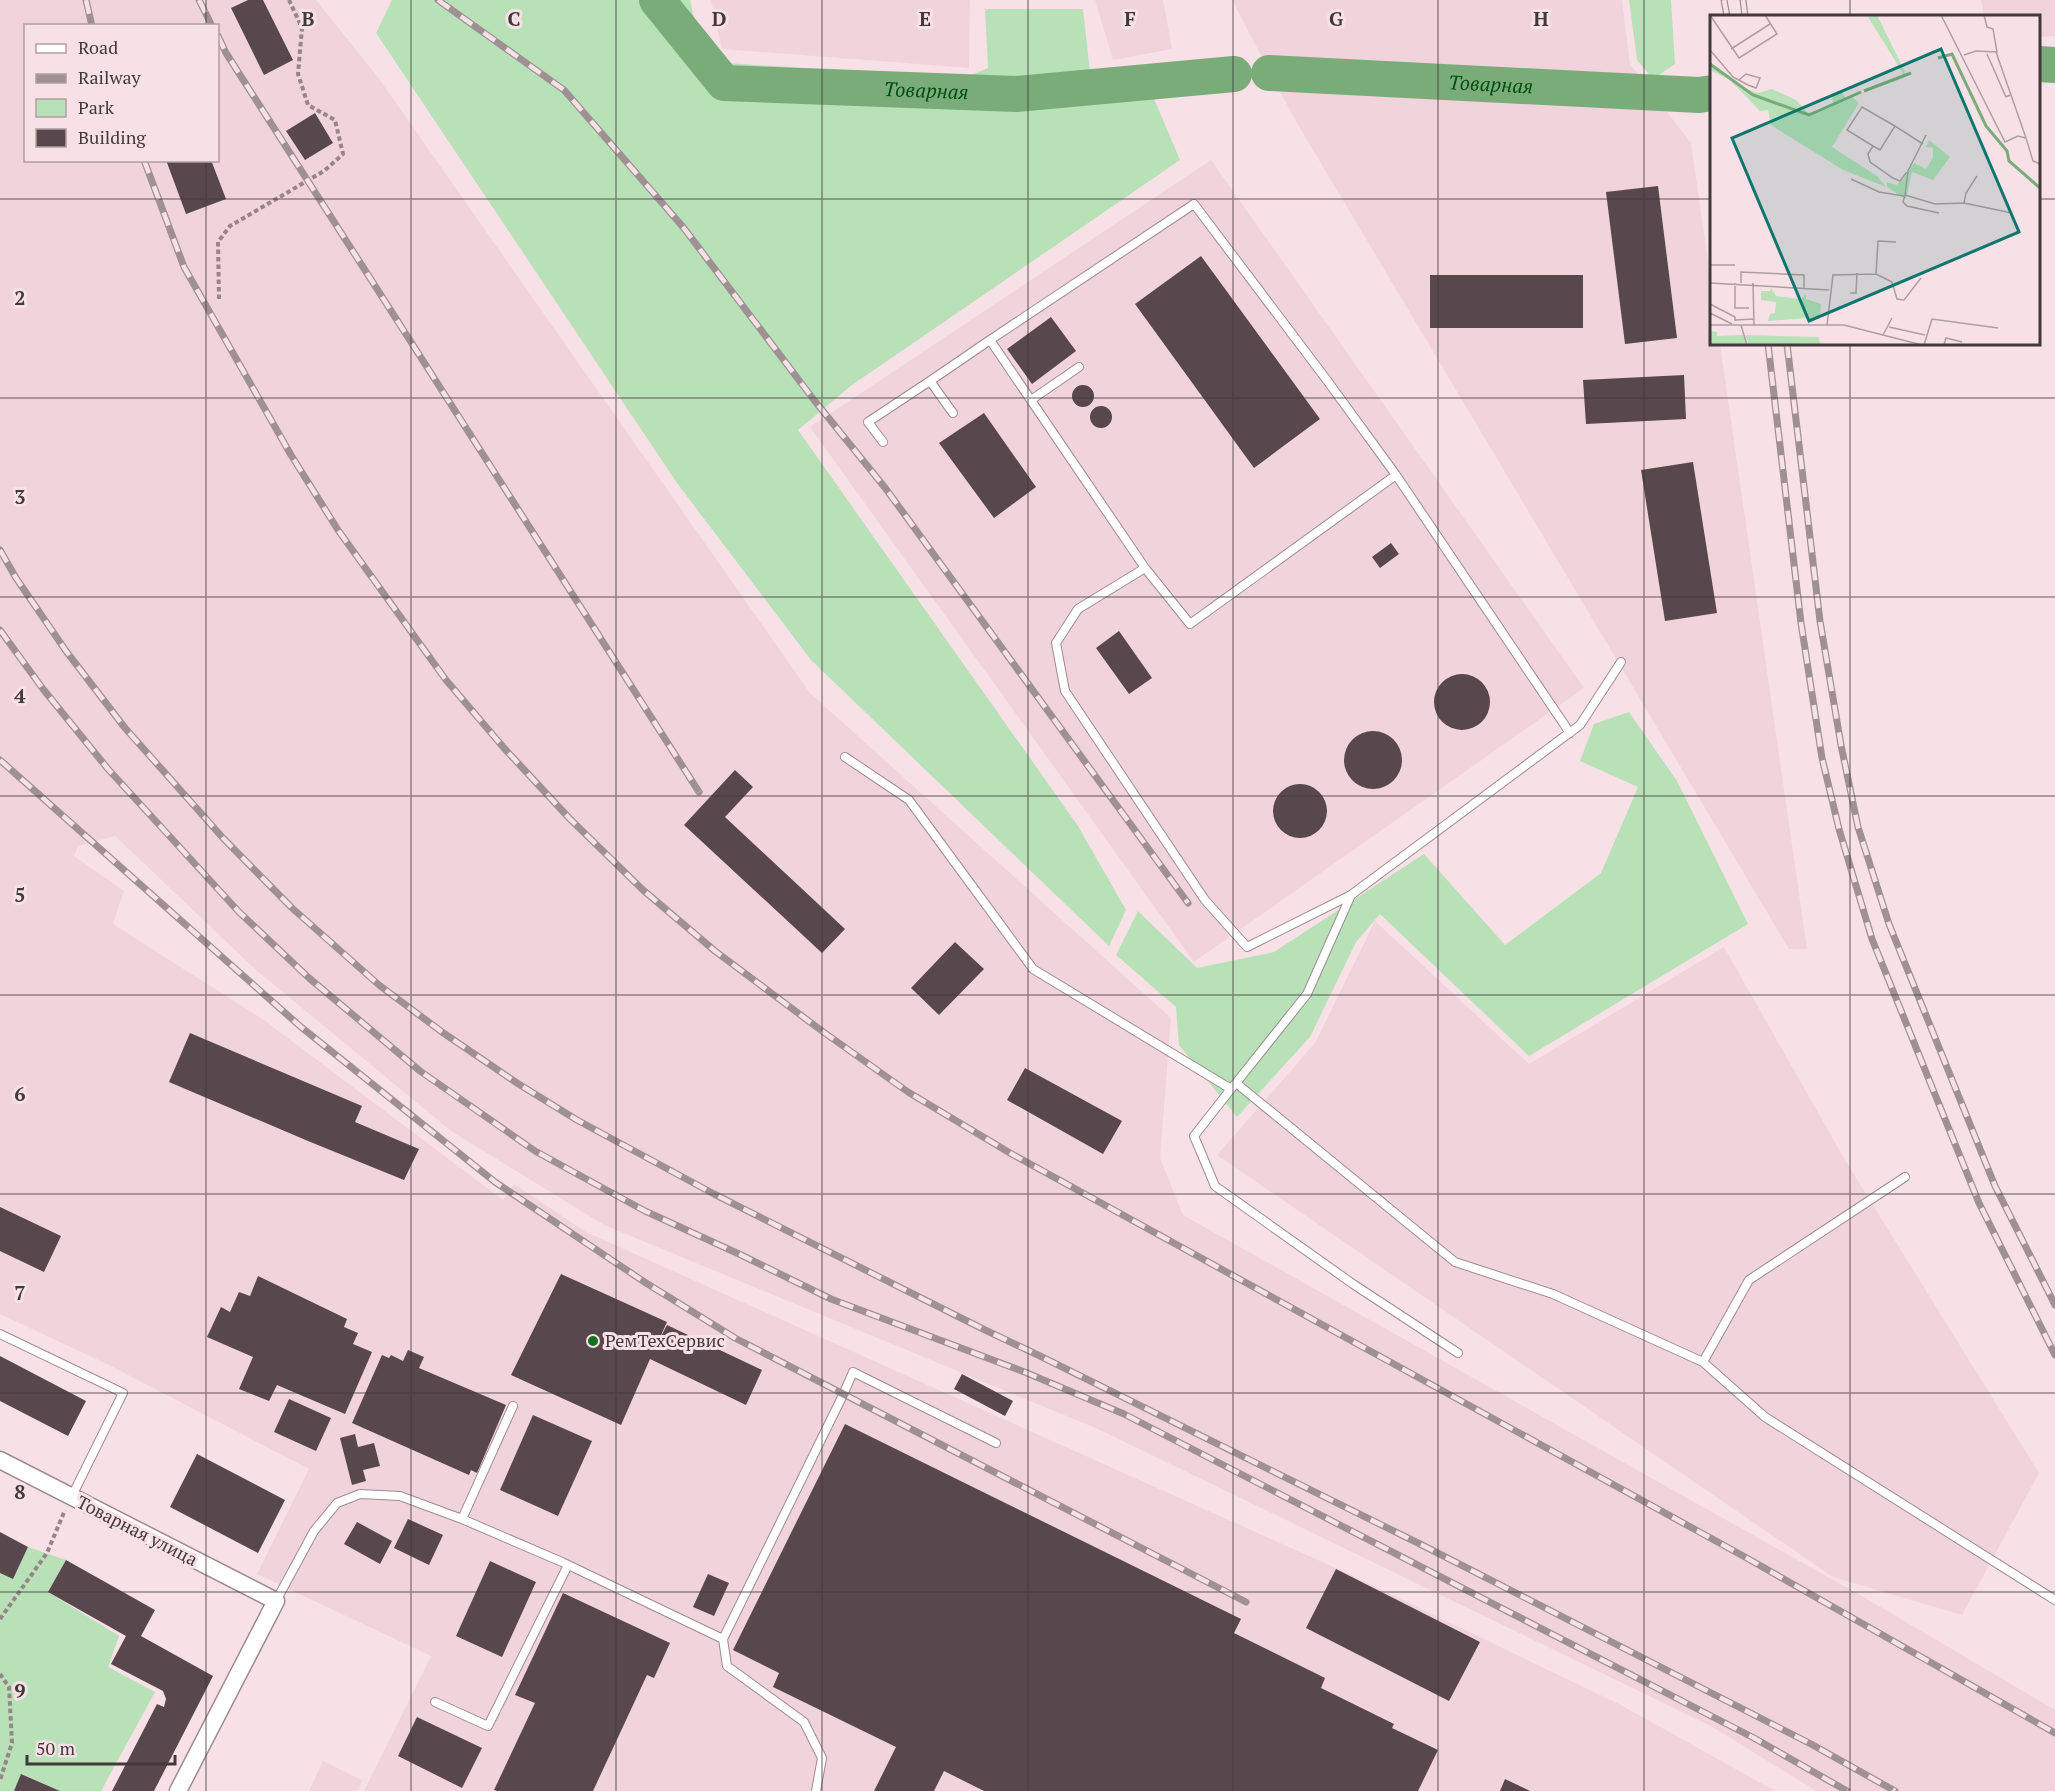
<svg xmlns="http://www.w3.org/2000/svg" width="2055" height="1791" viewBox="0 0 2055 1791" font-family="'PT Serif',serif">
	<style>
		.built { fill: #f1d3dc; fill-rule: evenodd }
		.green { fill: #b8e1b7 }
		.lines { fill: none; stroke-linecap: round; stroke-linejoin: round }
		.river { stroke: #7aac7a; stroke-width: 36 }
		.building { fill: #58474c }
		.lane-casing { stroke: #9e8b90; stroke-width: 10 }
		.street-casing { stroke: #9e8b90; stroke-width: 19 }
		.path { stroke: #948689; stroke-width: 4; stroke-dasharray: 4.5 3; stroke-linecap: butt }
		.lane { stroke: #fff; stroke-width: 8 }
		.street { stroke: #fff; stroke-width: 16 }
		.rail-casing { stroke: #9f9094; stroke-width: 7 }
		.rail { stroke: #f7e1e7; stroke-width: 4.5; stroke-dasharray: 14; stroke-linecap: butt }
		.grid { fill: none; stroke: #41393b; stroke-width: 1.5; stroke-opacity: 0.55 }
		.poi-dot { fill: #13711f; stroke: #f7e1e7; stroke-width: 2 }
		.labels { text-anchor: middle; stroke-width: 6; stroke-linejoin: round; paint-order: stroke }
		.poi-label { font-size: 18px; fill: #41393b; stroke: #f7e1e7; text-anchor: start }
		.street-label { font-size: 18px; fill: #41393b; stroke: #f7e1e7 }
		.water-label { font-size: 20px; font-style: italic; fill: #004f0d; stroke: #f7e1e7 }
		.inset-river { fill: none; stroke: #7aac7a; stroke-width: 3 }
		.inset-road { fill: none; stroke: #ae9ea2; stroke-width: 1.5 }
		.view { fill: #0f766e; fill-opacity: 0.15; stroke: #0f766e; stroke-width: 3 }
		.inset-edge { fill: none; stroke: #41393b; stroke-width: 3 }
		.grid-label { font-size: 20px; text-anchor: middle; font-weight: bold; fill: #41393b; stroke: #f7e1e7; stroke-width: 6; stroke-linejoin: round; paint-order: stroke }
	</style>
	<rect width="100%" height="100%" fill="#f7e1e7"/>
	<path class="built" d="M0 0H316L377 76 810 693 1171 1018 1160 1158 1183 1215 1867 1599 2055 1710V1791H1816L1711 1726 1098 1429 604 1225 451 1131 255 969 115 836 78 846 74 856 124 891 113 924 264 1020 503 1200 514 1184 586 1232 1338 1569 1621 1705 1775 1791H364L431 1656 257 1574 309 1469 109 1365 0 1314ZM26 26H218V160H26Z
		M711 0H970L969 68 722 49Z
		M1095 0H1163L1172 49 1113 60Z
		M1232 0H1622L1630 64 1691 143 1711 283 1712 344H1720L1807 949H1789L1294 118Z
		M1981 0H2055V36L2039 37 2038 16H1984Z
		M1211 160 1584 688 1194 962 810 427Z
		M1375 921 1529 1064 1724 947 1845 1160 2039 1473 1962 1615 1833 1577 1217 1155 1315 1043Z
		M323 1761 362 1780 358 1791H309Z"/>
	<path class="green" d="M392 0H690L696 27 726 63 964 78 988 68 985 9H1083L1090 71 1141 68 1180 160 852 385 798 430 1078 826 1126 910 1109 946 811 660 677 483 376 33Z
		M1629 0H1671L1675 64 1653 79 1637 60Z
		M1629 712 1677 781 1748 924 1529 1056 1380 914 1356 942 1310 1037 1237 1117 1179 1045 1176 1007 1116 955 1138 911 1197 968 1274 952 1424 854 1505 945 1601 873 1638 787 1580 761 1594 724Z
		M28 1547 66 1560 48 1592 119 1636 108 1667 155 1692 101 1791H60L22 1774 14 1791H0V1572L13 1578Z"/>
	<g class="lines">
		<g class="river">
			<path id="s1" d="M657 0 724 83 1016 94 1234 74"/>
			<path d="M2038 64 2055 65"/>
			<path id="s2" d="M1269 73 1699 95 1712 93"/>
		</g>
	</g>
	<path class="building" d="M248 0H263L293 60 264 75 231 8Z
		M315 113 333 143 305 160 286 131Z
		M166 160H211L226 199 186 214Z
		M1658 186 1677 338 1625 344 1606 192Z
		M1201 256 1320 419 1254 468 1135 304Z
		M1430 275H1583V328H1430Z
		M1051 317 1076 351 1032 384 1007 349Z
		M1684 375 1686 419 1586 424 1583 380Z
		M1072 396a11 11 0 1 1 22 0a11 11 0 1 1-22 0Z
		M1090 417a11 11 0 1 1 22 0a11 11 0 1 1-22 0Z
		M984 413 1036 487 994 518 939 443Z
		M1693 462 1717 613 1665 621 1641 470Z
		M1391 543 1399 554 1380 568 1372 557Z
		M1119 631 1152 678 1129 694 1096 648Z
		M1434 702a28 28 0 1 1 56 0a28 28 0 1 1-56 0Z
		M1344 760a29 29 0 1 1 58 0a29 29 0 1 1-58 0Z
		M735 770 753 787 725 817 845 929 822 953 684 825Z
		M1273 811a27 27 0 1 1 54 0a27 27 0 1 1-54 0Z
		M955 942 984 969 939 1015 911 988Z
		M190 1033 362 1106 355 1122 419 1149 404 1180 308 1141 169 1082Z
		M1025 1068 1122 1121 1103 1154 1007 1100Z
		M0 1207 61 1236 44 1272 0 1251Z
		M561 1274 667 1322 658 1342 667 1325 762 1370 746 1405 650 1359 621 1425 511 1375Z
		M258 1276 347 1319 344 1327 358 1333 353 1344 372 1352 345 1414 277 1385 269 1401 239 1389 253 1357 207 1337 221 1307 230 1312 239 1292 250 1296Z
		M408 1350 424 1357 419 1368 506 1405 477 1473 471 1470 469 1475 352 1423 382 1355 389 1358 391 1355 403 1361Z
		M0 1356 86 1401 68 1436 0 1401Z
		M962 1374 1013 1401 1005 1416 954 1389Z
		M289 1399 331 1418 316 1451 274 1432Z
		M533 1415 592 1441 558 1516 500 1490Z
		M845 1424 1241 1619 1234 1633 1325 1678 1321 1688 1394 1724 1392 1728 1438 1750 1418 1791H984L944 1771 934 1791H874L896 1747 773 1687 779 1673 733 1650Z
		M355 1434 358 1447 374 1443 380 1466 363 1470 366 1481 352 1485 340 1438Z
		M197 1454 285 1500 258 1553 170 1507Z
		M408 1519 443 1535 429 1565 394 1548Z
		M357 1522 392 1541 380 1564 344 1544Z
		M0 1532 28 1547 13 1579 0 1573Z
		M66 1560 155 1610 141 1636 213 1676 154 1791H112L157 1704 164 1707 166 1699 163 1691 111 1664 126 1636 48 1592Z
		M490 1561 536 1582 502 1657 456 1636Z
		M1336 1569 1480 1642 1449 1701 1306 1628Z
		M708 1574 729 1583 714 1616 693 1607Z
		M563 1593 670 1643 654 1678 647 1675 593 1791H497L494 1790 535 1703 515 1695Z
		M417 1717 482 1748 462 1788 398 1756Z
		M21 1774 60 1791H14Z
		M1505 1779 1530 1791H1500Z"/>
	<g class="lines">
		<defs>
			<path id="lane" d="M1031 400 1079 367
				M953 413 930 381 990 340
				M883 442 868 422 930 381
				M1145 568 990 340 1194 204 1326 379 1396 475
				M1621 662 1580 725 1351 895 1307 994 1236 1083 1455 1262 1553 1294 1703 1362 1749 1280 1905 1177
				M845 757 909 800 1033 969 1231 1089
				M1351 895 1247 947 1205 900 1065 691 1056 643 1078 609 1145 568 1190 624 1396 475 1570 733
				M1234 1085 1194 1136 1215 1186 1353 1284 1458 1353
				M0 1334 123 1393 71 1498
				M1703 1362 1765 1417 2055 1600
				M462 1519 513 1406
				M276 1601 314 1531 337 1503 360 1494 400 1496 462 1519 562 1562 723 1639 727 1666 804 1722 822 1758 816 1791
				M723 1639 843 1395 853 1372 996 1443
				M435 1702 488 1726 568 1565"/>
			<path id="street" d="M0 1460 276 1601 178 1791"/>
		</defs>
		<use href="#lane" class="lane-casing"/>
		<use href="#street" class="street-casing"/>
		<path class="path" d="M219 299 218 242 230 226 324 171 343 154 335 120 308 105 298 74 302 28 289 0
			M0 1619 47 1553 65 1510
			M0 1674 9 1687 12 1743 0 1780"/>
		<use href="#lane" class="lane"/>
		<use href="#street" class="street"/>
		<defs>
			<path id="rail" d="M86 0 92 26
				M199 0 212 26
				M438 0 564 90 683 227 814 400 886 489 1188 903
				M1724 0 1727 16
				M1743 0 1745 16
				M218 36 226 53 699 792
				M144 160 184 267 291 455 338 530 420 644 446 680 504 748 570 819 643 890 715 951 822 1031 908 1092 1010 1153 1745 1557 2055 1733
				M1768 344 1801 623 1822 758 1839 829 1872 939 1979 1203 2055 1355
				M1787 344 1820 621 1841 745 1858 827 1889 924 1995 1186 2055 1305
				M0 550 16 578 66 651 125 728 223 838 292 908 379 985 442 1032 517 1083 577 1120 714 1194 983 1329 1038 1355 1424 1546 1811 1744 1895 1791
				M0 630 43 689 108 769 239 912 309 978 420 1071 535 1151 645 1211 739 1254 831 1299 1027 1373 1124 1414 1754 1738 1847 1791
				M0 760 301 1027 495 1182 646 1283 735 1338 1246 1602"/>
		</defs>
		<use href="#rail" class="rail-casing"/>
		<use href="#rail" class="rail"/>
	</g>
	<path class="grid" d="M206 0V26M411 0V1791M616 0V1791M822 0V1791M1028 0V1791M1233 0V1791M1438 0V1791M1644 0V1791M1850 0V16M206 160V1791M0 199H1712M2038 199H2055M1850 344V1791M0 398H2055M0 597H2055M0 796H2055M0 995H2055M0 1194H2055M0 1393H2055M0 1592H2055"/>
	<circle class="poi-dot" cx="593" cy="1341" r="6"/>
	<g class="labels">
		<g class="poi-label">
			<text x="605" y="1347">РемТехСервис</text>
		</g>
		<g class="street-label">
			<text transform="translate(137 1531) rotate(27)" y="6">Товарная улица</text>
		</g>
		<g class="water-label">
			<text dy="7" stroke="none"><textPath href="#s2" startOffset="222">Товарная</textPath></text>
			<text dy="7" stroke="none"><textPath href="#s1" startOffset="309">Товарная</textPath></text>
		</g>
	</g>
	<g transform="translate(1710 15)">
		<rect width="330" height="330" fill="#f7e1e7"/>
		<path d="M167 0 195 57 194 60 158 2ZM0 47 31 72 48 78 62 74 86 85 98 98 123 89 122 81 132 77 136 83 141 81 149 88 122 132 167 161 176 172 133 155 61 110 58 95 50 96 20 65 0 55ZM219 125 240 142 223 165 202 157 196 184 177 172V167L186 170 193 165 204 148 216 154 223 143V133L216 132ZM61 273 66 281 91 284 96 279V284L111 289 110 303H101V307L97 303 58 306 60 299 65 298 66 287 51 285V276H60ZM1 316 7 317V321L33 320 37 330H0ZM35 320 109 322 110 330H39Z" fill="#b8e1b7"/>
		<path class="inset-river" d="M228 43 242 39 276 111 297 136 299 146 330 173M0 49 43 80 99 100 151 77M154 76 201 58"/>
		<path class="inset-road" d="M0 0 29 43 67 19 55 0M231 0 295 127 308 121 316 123 323 146 330 149M21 34 60 9M0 35 23 62 38 70 46 73 50 63 36 59 29 65M286 37 316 123M277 39 296 82 300 80M254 40 266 36 287 37 283 14 277 12 274 0M216 120 198 156 195 180 225 189 254 188 256 178 267 161M163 131 137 115 152 92 185 111M197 157 190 166 183 163 160 147 158 139 163 131 170 135 185 111 213 129M141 164 169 177 194 181M195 180 193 187 197 191 229 198M254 188 302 198M0 250H25M166 259 168 226 186 227M0 268 119 275M25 268V293H39M31 268V257L94 260V273M43 268 44 310M140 278H146L147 258M0 289 25 302V306M0 298 22 309M25 305 44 304M0 310H134L212 330M31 310 37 330M117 310 123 260 166 259 182 267 187 284 194 285 211 263M179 312 215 320M173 320 182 303M214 330 222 304 288 313M234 330 236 323 252 327"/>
		<path class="view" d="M231 34 309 217 99 306 22 123Z"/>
		<rect width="330" height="330" class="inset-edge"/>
	</g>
	<g class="grid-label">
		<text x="308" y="26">B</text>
		<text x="514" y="26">C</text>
		<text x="719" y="26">D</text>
		<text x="925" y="26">E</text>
		<text x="1130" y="26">F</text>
		<text x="1336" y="26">G</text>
		<text x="1541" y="26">H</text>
		<text x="20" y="305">2</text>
		<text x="20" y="504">3</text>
		<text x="20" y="703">4</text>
		<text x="20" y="902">5</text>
		<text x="20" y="1101">6</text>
		<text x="20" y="1300">7</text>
		<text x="20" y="1499">8</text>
		<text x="20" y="1698">9</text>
	</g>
	<rect x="24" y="24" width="195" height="138" fill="#f7e1e7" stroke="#ae9ea2" stroke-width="1.5"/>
	<rect x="36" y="44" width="30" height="9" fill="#ffffff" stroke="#ae9ea2" stroke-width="1.5"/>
	<text x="78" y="54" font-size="18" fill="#41393b">Road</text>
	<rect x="36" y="74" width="30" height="9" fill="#9f9094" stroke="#ae9ea2" stroke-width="1.5"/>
	<text x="78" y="84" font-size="18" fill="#41393b">Railway</text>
	<rect x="36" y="99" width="30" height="18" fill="#b8e1b7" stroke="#ae9ea2" stroke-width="1.5"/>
	<text x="78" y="114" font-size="18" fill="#41393b">Park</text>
	<rect x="36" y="129" width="30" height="18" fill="#58474c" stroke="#ae9ea2" stroke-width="1.5"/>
	<text x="78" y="144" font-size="18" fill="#41393b">Building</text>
	<path d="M27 1755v9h148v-9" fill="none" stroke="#41393b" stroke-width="3"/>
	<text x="36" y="1755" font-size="18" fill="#41393b" stroke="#f7e1e7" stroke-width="4.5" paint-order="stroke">50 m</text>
</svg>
